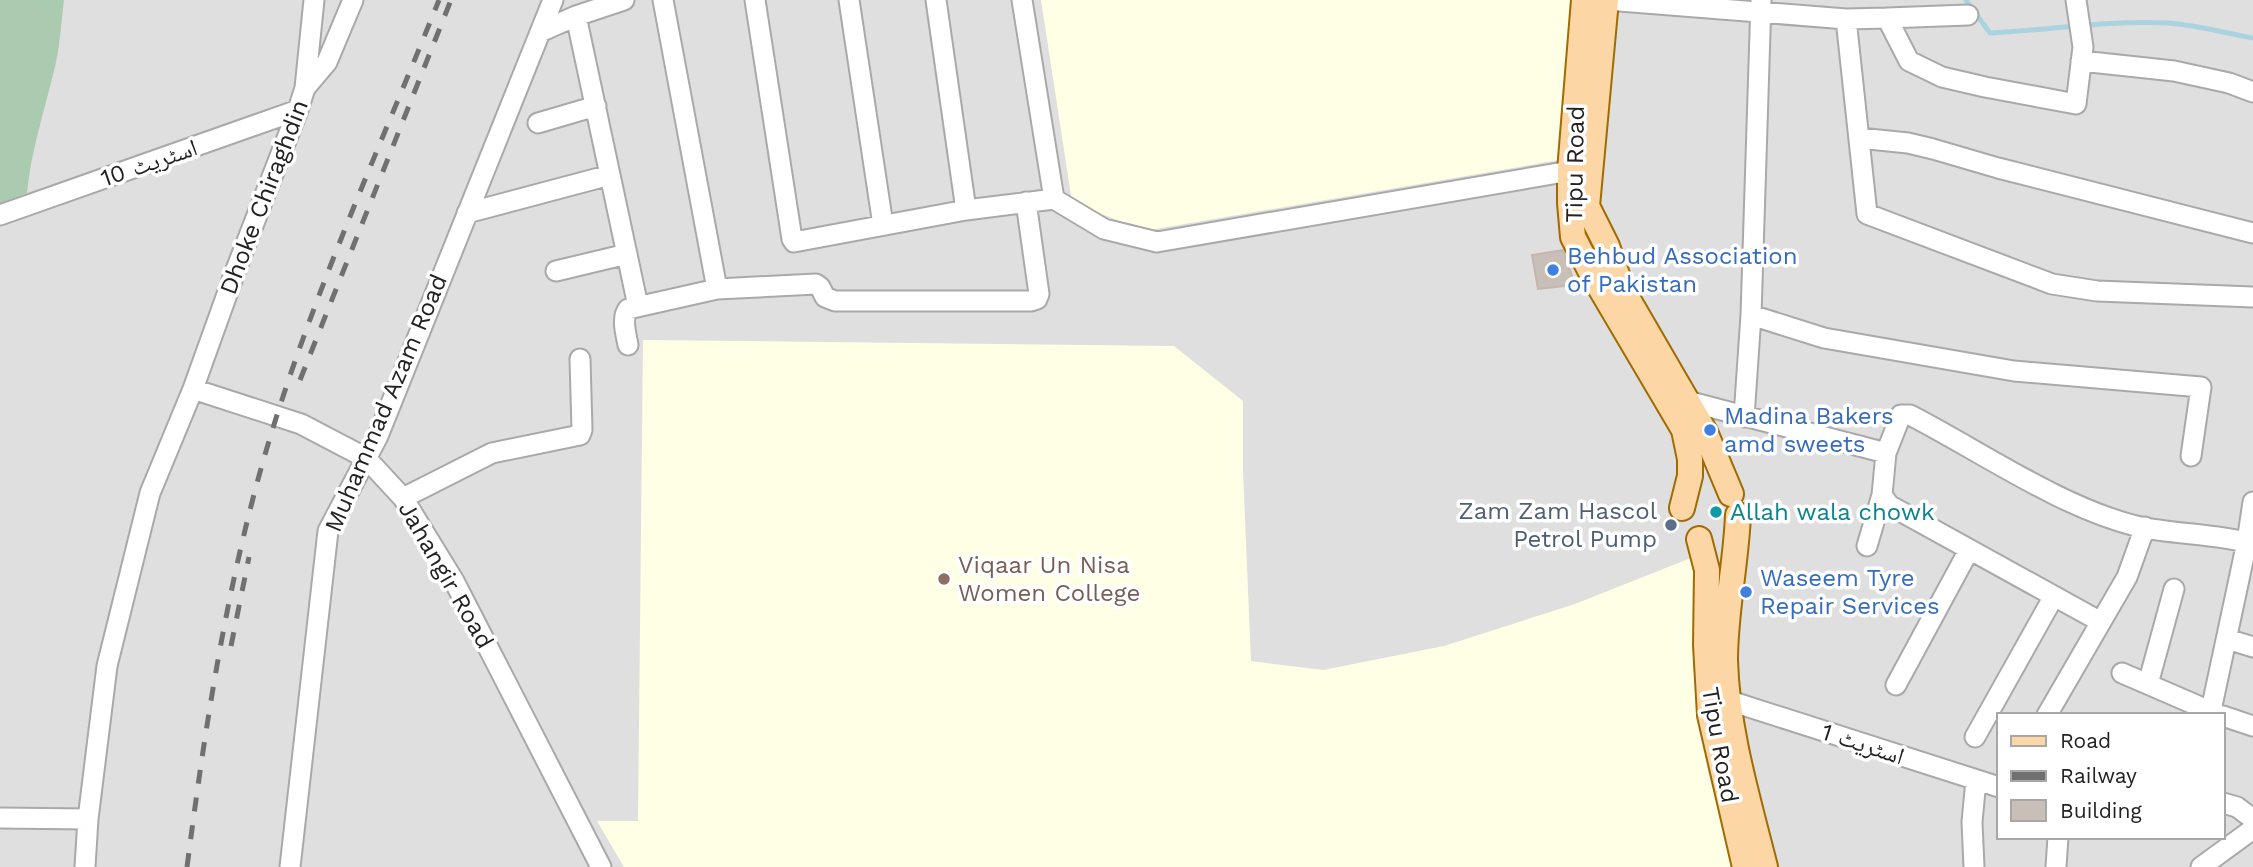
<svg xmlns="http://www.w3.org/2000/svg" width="2253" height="867" viewBox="0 0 2253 867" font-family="'Work Sans','Noto Naskh Arabic',sans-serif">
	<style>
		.residential { fill: #e0dfdf; fill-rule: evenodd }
		.education { fill: #ffffe5 }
		.cemetery { fill: #aacbaf }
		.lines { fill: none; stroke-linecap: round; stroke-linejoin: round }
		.stream { stroke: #aad3df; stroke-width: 5 }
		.building { fill: #c7bfb8; stroke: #c4b6ab; stroke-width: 2 }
		.minor-casing { stroke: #a9a9a9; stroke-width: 23 }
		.major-casing { stroke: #a06b00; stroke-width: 28 }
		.minor { stroke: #fff; stroke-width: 19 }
		.major { stroke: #fcd6a4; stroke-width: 24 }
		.rail { stroke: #707070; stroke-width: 5; stroke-dasharray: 14 14; stroke-linecap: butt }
		.shop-dot { fill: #3f7fe0; stroke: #fff; stroke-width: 2.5 }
		.culture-dot { fill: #0f9aa8; stroke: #fff; stroke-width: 2.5 }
		.service-dot { fill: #5c6f8a; stroke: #fff; stroke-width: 2.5 }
		.education-dot { fill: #8d6e63; stroke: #fff; stroke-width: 2.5 }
		.labels { text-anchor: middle; stroke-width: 7; stroke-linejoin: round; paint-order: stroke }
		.street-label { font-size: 24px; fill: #222; stroke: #fff }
		.shop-label { font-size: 24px; fill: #366cbe; stroke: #fff; text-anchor: start }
		.service-label { font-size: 24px; fill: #4e5e75; stroke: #fff; text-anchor: end }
		.culture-label { font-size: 24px; fill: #0d838f; stroke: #fff; text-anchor: start }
		.education-label { font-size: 24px; fill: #785e54; stroke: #fff; text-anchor: start }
	</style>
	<rect width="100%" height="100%" fill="#f2efe9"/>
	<path class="residential" d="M0 0H2253V867H0ZM1999 715H2223V837H1999Z"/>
	<path class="education" d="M1041 0H1573L1559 160 1144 231 1072 202Z
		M643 340 1174 346 1243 401V471L1251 661 1323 670 1444 646 1575 604 1701 554 1693 667 1708 772 1735 867H624L597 821H638Z"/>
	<path class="cemetery" d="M0 0H64C61 23 60 48 54 71 44 112 31 151 27 193L0 203Z"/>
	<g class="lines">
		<path class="stream" d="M1966 0 1990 33C2049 30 2108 20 2168 23 2196 25 2225 33 2253 38"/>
	</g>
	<path class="building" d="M1563 250 1575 285 1538 289 1532 255Z"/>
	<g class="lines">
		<defs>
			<path id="minor" d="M663 0 717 289
				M755 0 792 239 794 242 966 210 1054 199
				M849 0 883 225
				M936 0 966 210
				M1022 0 1054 199
				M1607 0 1846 19 1887 18 1909 61 1942 77 1985 87 2076 104 2083 47 2076 0
				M576 16 638 306
				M1887 18 1968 15
				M1846 19 1867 214 2052 284 2097 291 2253 297
				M540 32 576 16 624 0
				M2081 61 2174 71 2229 83 2253 92
				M305 88 327 62 353 0
				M538 123 596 106
				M1859 138 1908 143 1933 149 1998 168 2253 233
				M1054 199 1104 229 1157 242 1570 171
				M467 213 610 175
				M0 215 298 110
				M556 271 627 254
				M1751 315 1761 1
				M628 345C626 334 621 318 628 309L717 289 816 284 820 287 825 297 835 301H1031L1037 299 1039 294 1026 202
				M193 389 301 424 366 458 403 498 454 581 601 867
				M1687 401 1886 453 1882 495 1889 505 2101 622
				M1744 417 1751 315 1824 338 2014 371 2201 387 2191 456
				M1886 453 1901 415H1910C1980 451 2060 507 2136 526 2174 535 2215 533 2253 544
				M403 498 492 453 580 435 582 430 580 359
				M1867 546 1882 495
				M2227 639 2253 647
				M2122 673 2219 715
				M2148 684 2174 589
				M1896 685 1969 550
				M1727 700 1999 787
				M2047 715 2127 577 2145 527
				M2210 715 2247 542 2253 502
				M2223 716 2253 726
				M1975 737 2054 596
				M2223 803 2237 807 2253 819
				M0 818 88 819
				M85 867 88 819 107 666 150 493 193 389 235 272 298 110 305 88 314 0
				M290 867 328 531 378 436 553 0
				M1974 867 1972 822 1976 780
				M2056 867 2058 837
				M2201 867 2253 829"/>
			<path id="major" d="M1584 0 1570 171V203L1573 237 1592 274 1684 430 1690 459V476L1682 508
				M1606 0 1587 206 1607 246 1622 289 1705 432 1731 494
				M1738 515C1736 564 1725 612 1725 660 1727 731 1748 799 1765 867
				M1699 539 1707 570 1706 645 1710 715 1745 867"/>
		</defs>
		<use href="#minor" class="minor-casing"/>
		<use href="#major" class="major-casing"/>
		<use href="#minor" class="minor"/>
		<use href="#major" class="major"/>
		<path class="rail" d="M300 380 451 0
			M231 646 249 557
			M187 867C207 713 230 563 277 415 322 274 384 137 439 0"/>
	</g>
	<g class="shop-dot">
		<circle cx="1553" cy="270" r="7"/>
		<circle cx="1710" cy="430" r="7"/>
		<circle cx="1746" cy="592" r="7"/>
	</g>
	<circle class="culture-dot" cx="1716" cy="512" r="7"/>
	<circle class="service-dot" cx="1671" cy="525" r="7"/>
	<circle class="education-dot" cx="944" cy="579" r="7"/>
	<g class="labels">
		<g class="street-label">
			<text transform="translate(149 163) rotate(-19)" y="8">اسٹریٹ 10</text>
			<text transform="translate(1575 164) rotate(-89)" y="8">Tipu Road</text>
			<text transform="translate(264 197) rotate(-69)" y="8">Dhoke Chiraghdin</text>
			<text transform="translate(386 403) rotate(-67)" y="8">Muhammad Azam Road</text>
			<text transform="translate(446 575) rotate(60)" y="8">Jahangir Road</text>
			<text transform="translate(1863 744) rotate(18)" y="8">اسٹریٹ 1</text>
			<text transform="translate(1720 745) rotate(80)" y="8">Tipu Road</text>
		</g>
		<g class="shop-label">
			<text x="1567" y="264">Behbud Association<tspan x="1567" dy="28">of Pakistan</tspan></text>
			<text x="1724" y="424">Madina Bakers<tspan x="1724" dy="28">amd sweets</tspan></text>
			<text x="1760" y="586">Waseem Tyre<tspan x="1760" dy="28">Repair Services</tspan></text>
		</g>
		<g class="service-label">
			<text x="1657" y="519">Zam Zam Hascol<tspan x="1657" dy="28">Petrol Pump</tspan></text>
		</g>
		<g class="culture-label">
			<text x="1730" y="520">Allah wala chowk</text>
		</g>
		<g class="education-label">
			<text x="958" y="573">Viqaar Un Nisa<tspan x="958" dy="28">Women College</tspan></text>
		</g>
	</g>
	<rect x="1997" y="713" width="228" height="126" fill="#ffffff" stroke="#a7a7a7" stroke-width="2"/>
	<rect x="2011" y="736" width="35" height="10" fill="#fcd6a4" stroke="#a7a7a7" stroke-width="2"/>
	<text x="2060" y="748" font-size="21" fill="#222222">Road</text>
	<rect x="2011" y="771" width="35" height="10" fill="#707070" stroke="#a7a7a7" stroke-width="2"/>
	<text x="2060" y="783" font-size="21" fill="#222222">Railway</text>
	<rect x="2011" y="800" width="35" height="21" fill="#c7bfb8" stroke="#a7a7a7" stroke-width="2"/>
	<text x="2060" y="818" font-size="21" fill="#222222">Building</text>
</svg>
